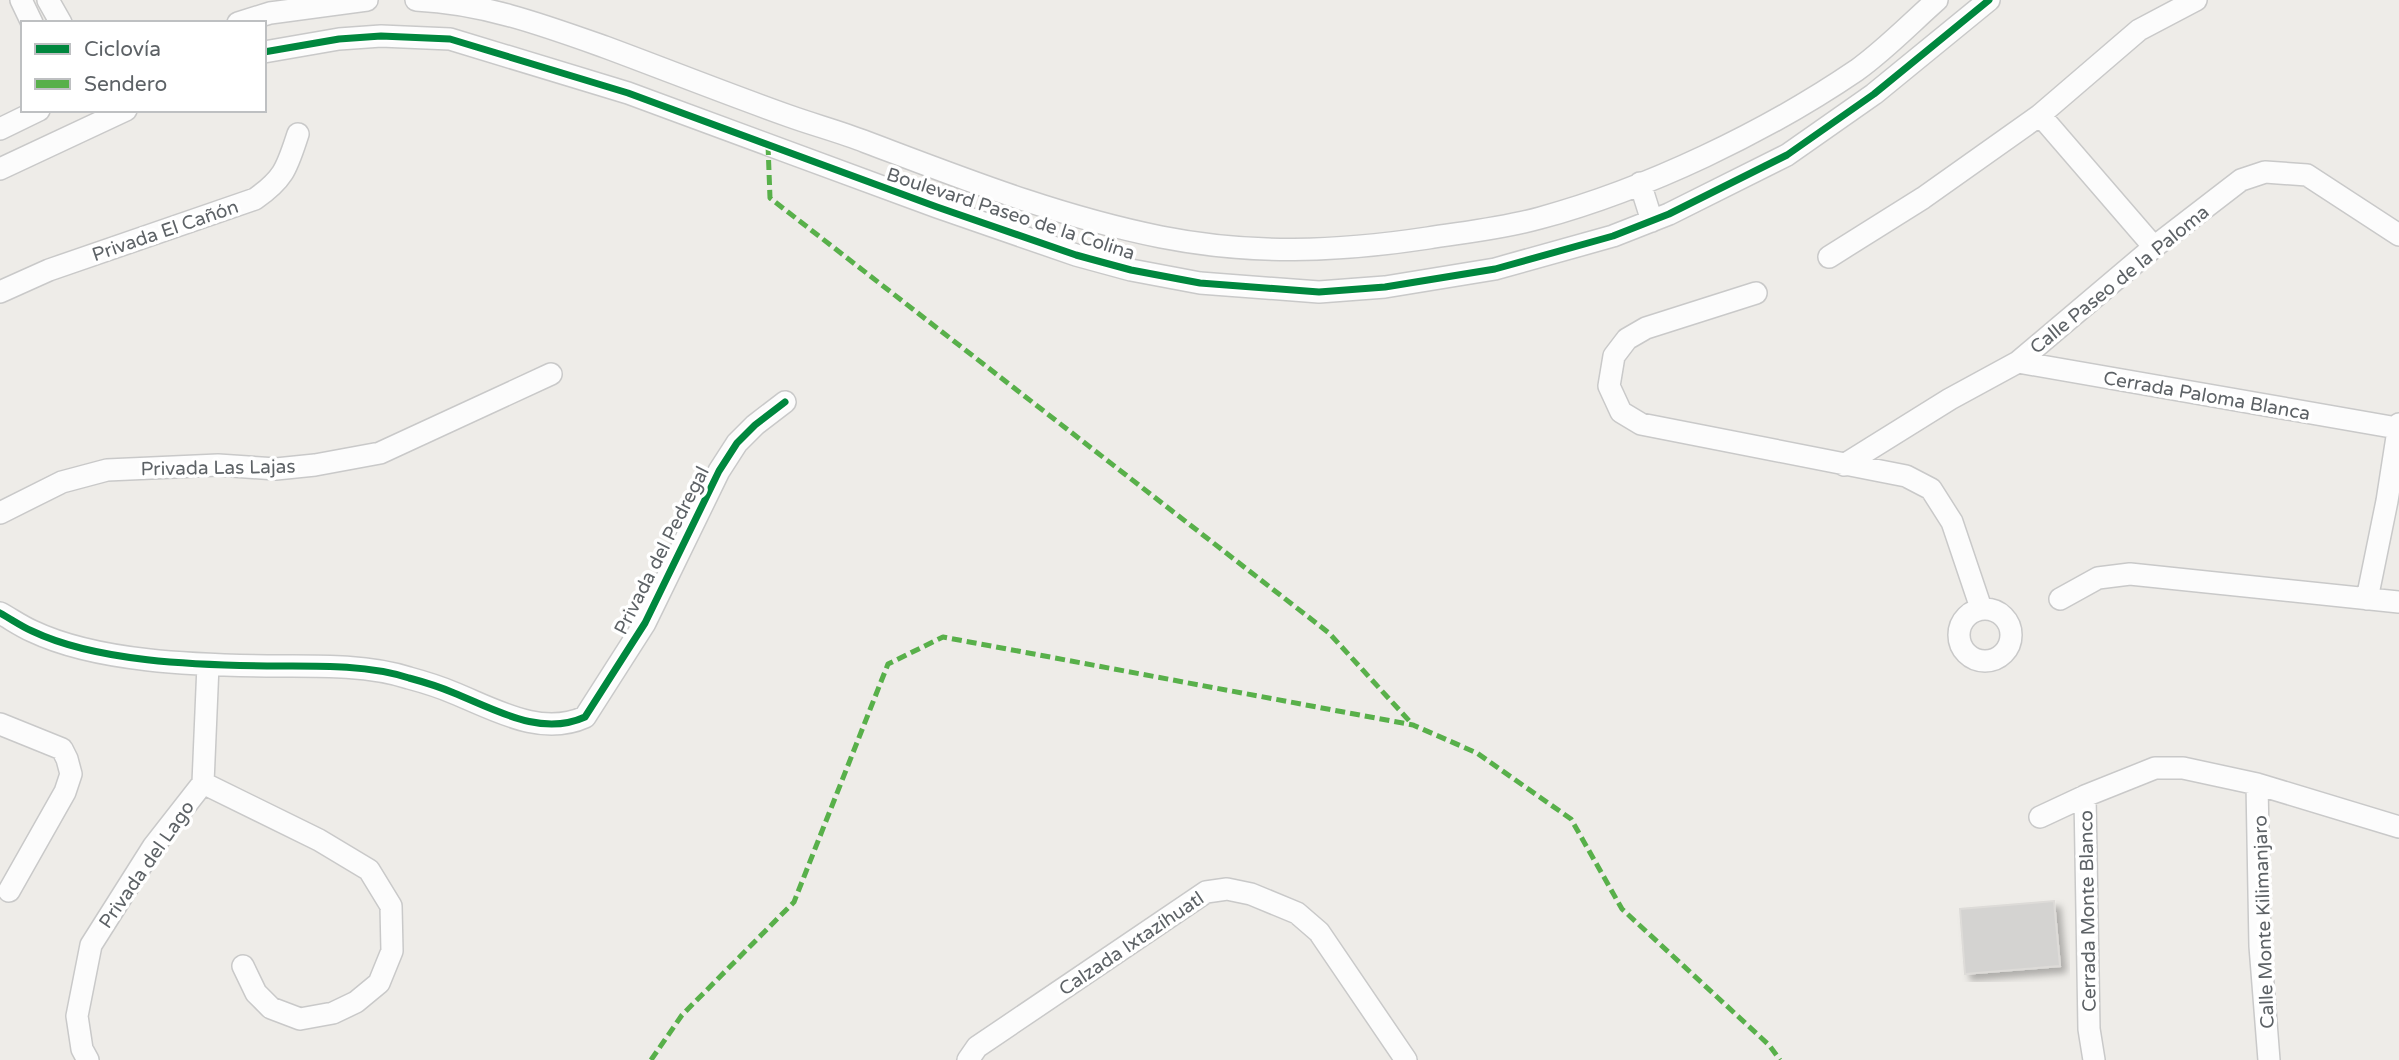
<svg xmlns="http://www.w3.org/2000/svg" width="2399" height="1060" viewBox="0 0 2399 1060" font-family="'Varela Round',sans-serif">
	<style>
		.building { fill: #d4d3d1; stroke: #dddbd8; stroke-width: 2; filter: url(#shadow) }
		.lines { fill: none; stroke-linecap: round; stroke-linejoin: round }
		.minor-casing { stroke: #c9c9c9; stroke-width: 24 }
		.minor { stroke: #fcfcfc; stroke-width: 21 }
		.quiet { stroke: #58b04a; stroke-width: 5; stroke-dasharray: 10 5; stroke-linecap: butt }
		.cycleway-casing { stroke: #fff; stroke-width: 11 }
		.cycleway { stroke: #00873e; stroke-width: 7 }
		.labels { text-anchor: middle; stroke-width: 7; stroke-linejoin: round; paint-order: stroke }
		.street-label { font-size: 19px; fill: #5d6266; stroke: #fff }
	</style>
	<defs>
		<filter id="shadow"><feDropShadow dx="6" dy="6" stdDeviation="3.5" flood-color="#0004"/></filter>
	</defs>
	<rect width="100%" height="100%" fill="#eeece8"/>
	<path class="building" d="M2054 901 2060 966 1965 974 1960 909Z"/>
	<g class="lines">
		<defs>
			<path id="minor" d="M21 0 32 23
				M48 0 61 23
				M416 0C483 3 543 25 605 47 667 70 727 94 789 116 814 125 841 132 866 142 964 179 1057 216 1161 237 1252 255 1336 252 1428 238 1466 232 1504 228 1540 218 1647 189 1766 132 1857 70 1885 50 1911 23 1937 0
				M238 23 270 13 367 0
				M264 52 339 39 381 36 450 39 628 93 937 207 1076 255 1131 270 1200 283 1319 292 1385 287 1495 269 1613 236 1669 214 1787 155 1874 94 1989 0
				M2040 115 2154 247
				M0 129 39 110
				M0 169 126 110
				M1640 183 1652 221
				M1829 257 1923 198 2040 115 2139 30 2196 0
				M0 292 49 270 255 199C285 178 287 167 298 134
				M1756 293 1646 328 1627 339 1614 356 1609 386 1621 412 1641 424 1906 476 1931 489 1952 522 1981 608
				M2018 362 2397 428
				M1844 465 1950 399 2018 362 2154 247 2241 180 2265 172 2307 175 2399 235
				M0 513 62 482 107 470 218 465 276 469 315 465 380 453 551 374
				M2060 599 2098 578 2130 574 2399 602
				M2367 599 2387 501 2399 424
				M1959 635a26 26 0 1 1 52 0a26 26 0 1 1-52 0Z
				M0 613C11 619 21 626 32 631 97 662 196 665 267 666 311 666 367 664 409 678 424 682 440 687 454 693 496 710 541 737 585 717L645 623 719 471 737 443 755 425 785 402
				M0 724 62 749 67 759 71 774 65 792 9 891
				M203 783 319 840 369 870 391 906 392 951 379 983 356 1002 333 1013 300 1019 271 1008 256 993 243 966
				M2257 784 2260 946 2269 1060
				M2085 796 2089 1029 2094 1060
				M2040 817 2085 796 2155 768H2183L2257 784 2399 827
				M88 1060 82 1049 77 1016 91 945 153 847 203 783 208 665
				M968 1060 977 1047 1206 892 1227 889 1251 894 1297 913 1319 932 1406 1060"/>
		</defs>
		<use href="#minor" class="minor-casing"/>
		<use href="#minor" class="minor"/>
		<path class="quiet" d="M768 145 770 198 1329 633 1413 725
			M651 1060 682 1015 794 902 888 664 943 637 1413 725 1477 753 1571 819 1622 909 1769 1045 1780 1060"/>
		<defs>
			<path id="cycleway" d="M264 52 339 39 381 36 450 39 628 93 937 207 1076 255 1131 270 1200 283 1319 292 1385 287 1495 269 1613 236 1669 214 1787 155 1874 94 1989 0
				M0 613C11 619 21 626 32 631 97 662 196 665 267 666 311 666 367 664 409 678 424 682 440 687 454 693 496 710 541 737 585 717L645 623 719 471 737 443 755 425 785 402"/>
		</defs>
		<use href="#cycleway" class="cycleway-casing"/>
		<use href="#cycleway" class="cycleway"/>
	</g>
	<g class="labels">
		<g class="street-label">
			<text transform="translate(1011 213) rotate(18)" y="7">Boulevard Paseo de la Colina</text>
			<text transform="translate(165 230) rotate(-19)" y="7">Privada El Cañón</text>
			<text transform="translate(2119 279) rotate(-39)" y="7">Calle Paseo de la Paloma</text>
			<text transform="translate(2207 395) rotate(10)" y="7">Cerrada Paloma Blanca</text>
			<text transform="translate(218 467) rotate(-1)" y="7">Privada Las Lajas</text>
			<text transform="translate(661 550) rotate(-63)" y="7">Privada del Pedregal</text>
			<text transform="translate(146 864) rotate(-55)" y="7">Privada del Lago</text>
			<text transform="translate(2087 911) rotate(-91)" y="7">Cerrada Monte Blanco</text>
			<text transform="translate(2263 922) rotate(-92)" y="7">Calle Monte Kilimanjaro</text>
			<text transform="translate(1131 943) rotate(-34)" y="7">Calzada Ixtazíhuatl</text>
		</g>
	</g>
	<rect x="21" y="21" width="245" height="91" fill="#ffffff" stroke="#bec0c2" stroke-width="2"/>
	<rect x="35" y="44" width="35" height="10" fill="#00873e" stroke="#bec0c2" stroke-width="2"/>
	<text x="84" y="56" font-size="21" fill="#5d6266">Ciclovía</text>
	<rect x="35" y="79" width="35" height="10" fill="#58b04a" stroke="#bec0c2" stroke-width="2"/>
	<text x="84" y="91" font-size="21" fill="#5d6266">Sendero</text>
</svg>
